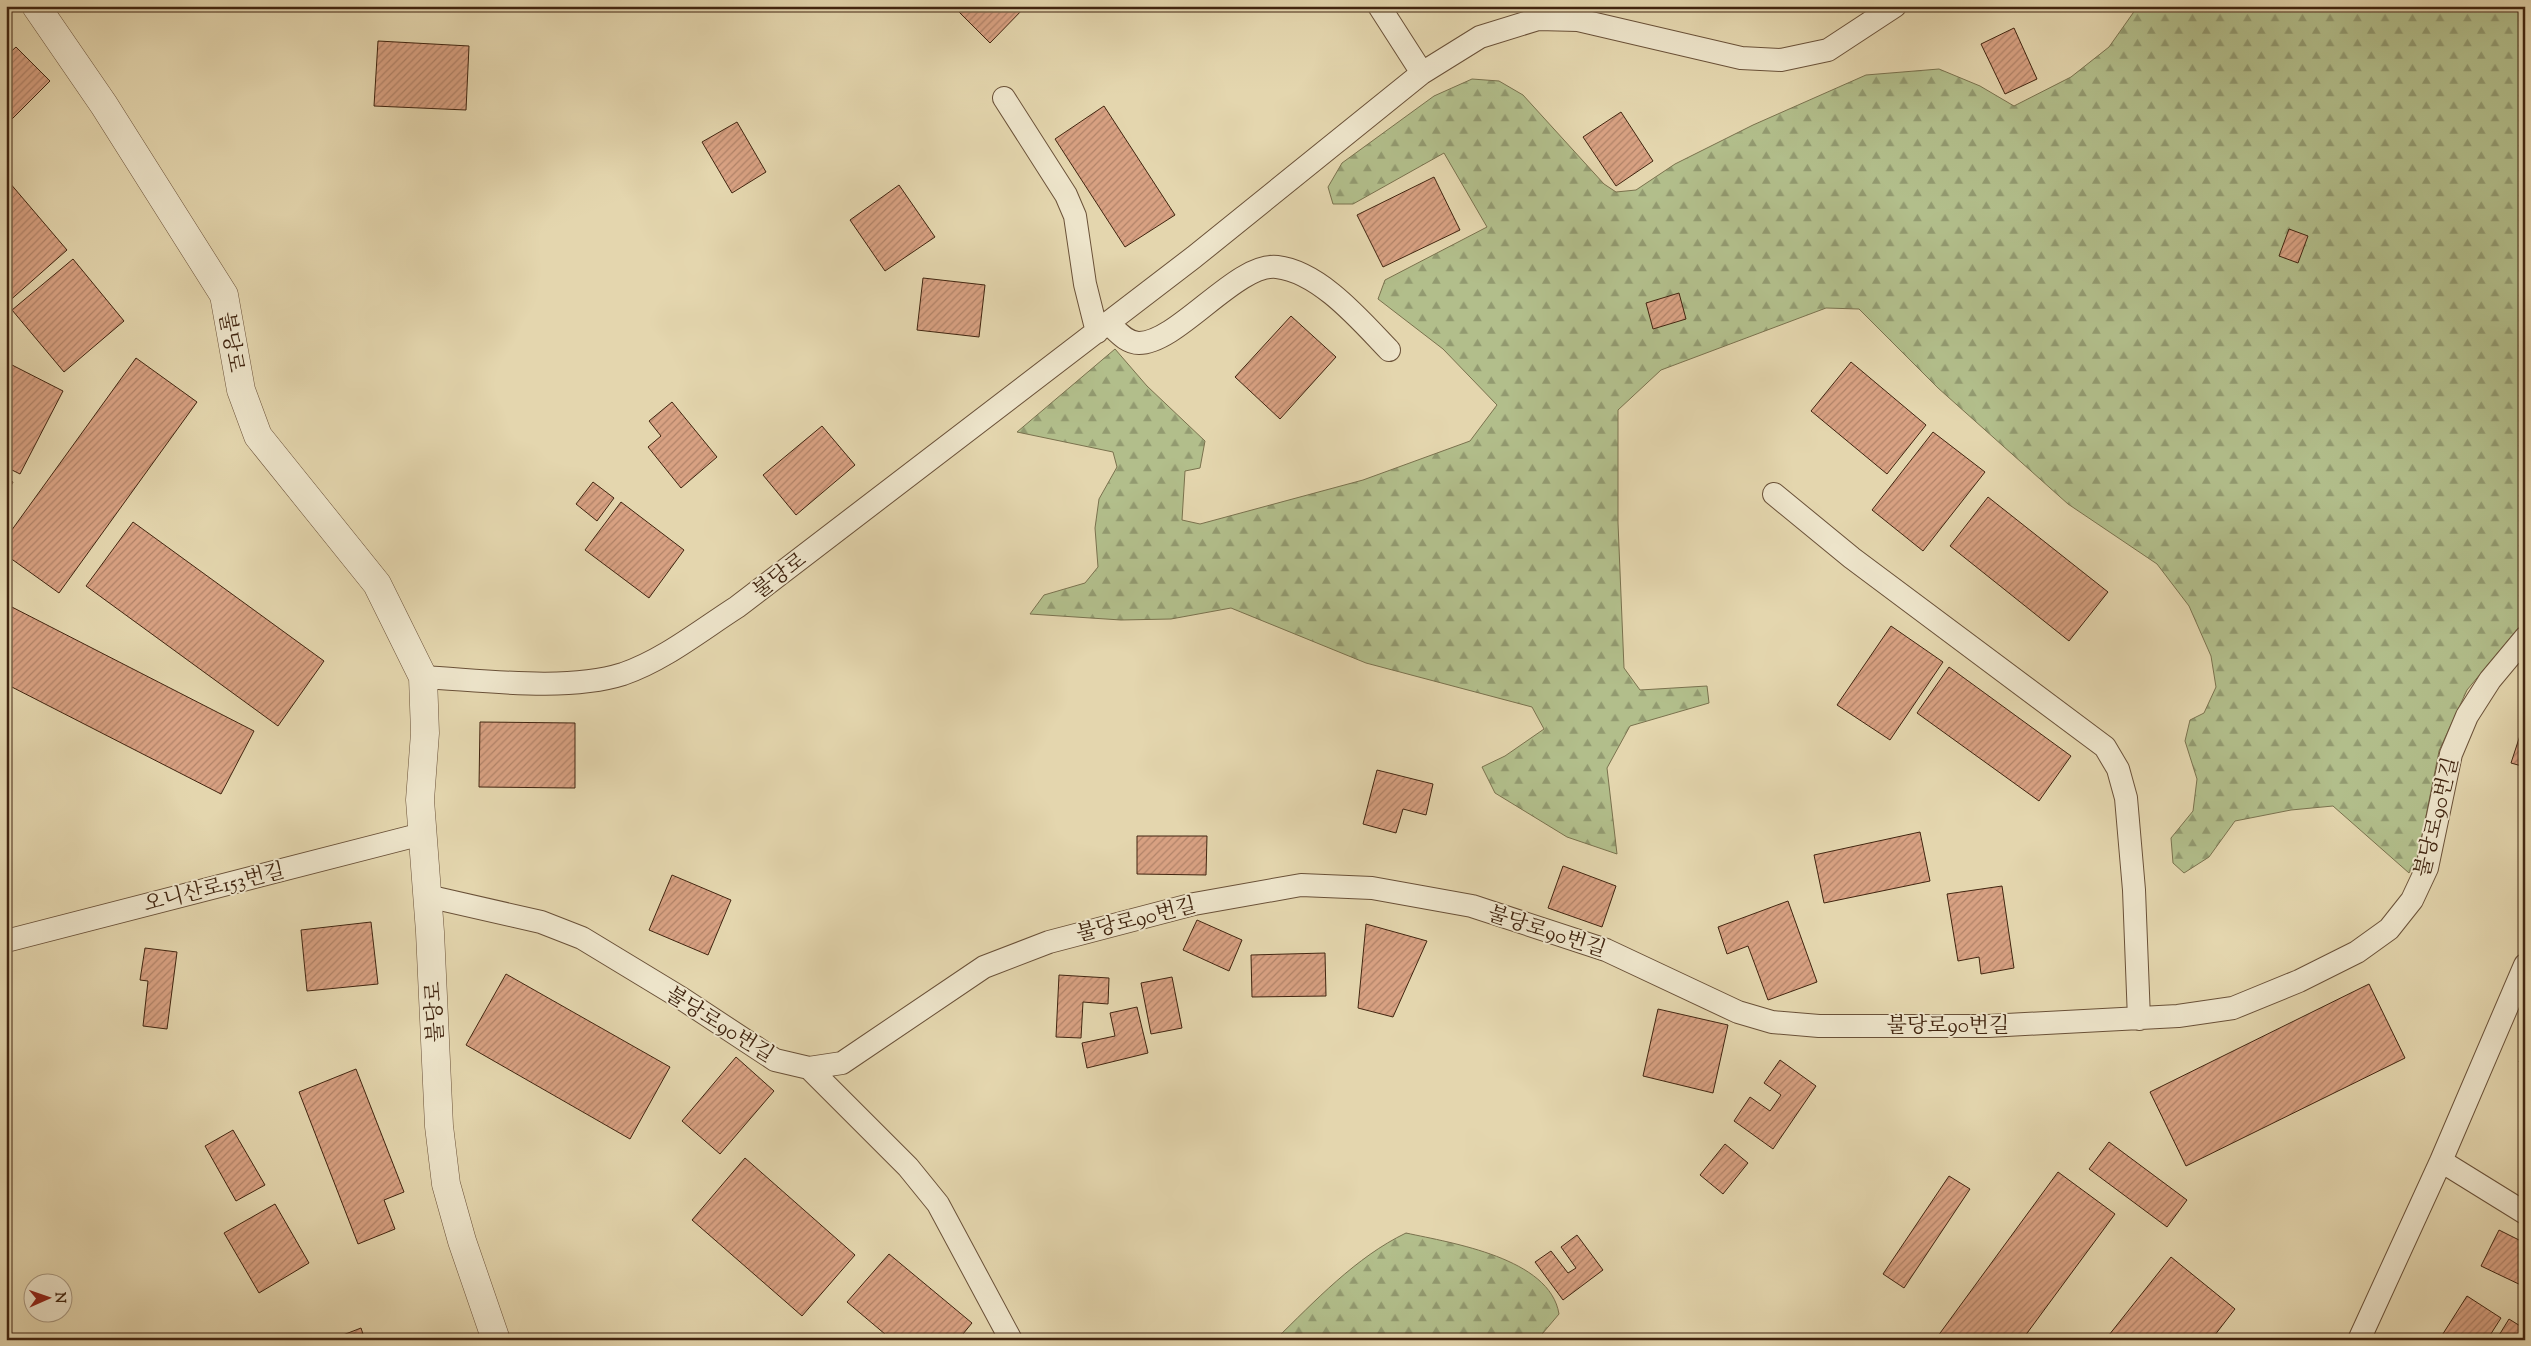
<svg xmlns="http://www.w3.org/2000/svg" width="2531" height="1346" viewBox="0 0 2531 1346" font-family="'Sorts Mill Goudy','Noto Serif KR',serif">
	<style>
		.forest { fill: url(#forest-firs); stroke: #7a724e }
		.building { fill: url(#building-hatch); stroke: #412510 }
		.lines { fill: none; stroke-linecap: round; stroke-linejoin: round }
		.service-casing { stroke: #6a5138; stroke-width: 24 }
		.minor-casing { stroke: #6a5138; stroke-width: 29 }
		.service { stroke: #ede4ca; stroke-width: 22 }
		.minor { stroke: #ede4ca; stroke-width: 28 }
		.labels { text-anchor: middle; stroke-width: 4; stroke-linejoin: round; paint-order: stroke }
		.street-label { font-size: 21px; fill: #412510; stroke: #ede4ca }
	</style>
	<defs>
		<pattern id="forest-firs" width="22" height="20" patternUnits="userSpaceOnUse" patternTransform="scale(1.25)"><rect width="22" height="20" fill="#b2be8b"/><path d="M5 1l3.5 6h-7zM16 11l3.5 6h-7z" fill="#929a70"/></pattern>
		<pattern id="building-hatch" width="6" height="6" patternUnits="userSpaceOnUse" patternTransform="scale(1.25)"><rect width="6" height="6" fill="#d8a182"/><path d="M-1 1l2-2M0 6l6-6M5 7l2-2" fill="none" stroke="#b18369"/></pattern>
	</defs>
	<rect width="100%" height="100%" fill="#e4d6ae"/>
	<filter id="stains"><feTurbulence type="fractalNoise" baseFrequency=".004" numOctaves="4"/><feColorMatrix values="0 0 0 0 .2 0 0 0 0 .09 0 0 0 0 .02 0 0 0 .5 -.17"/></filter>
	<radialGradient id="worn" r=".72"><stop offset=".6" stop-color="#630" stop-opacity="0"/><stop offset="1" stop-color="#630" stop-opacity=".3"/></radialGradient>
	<path class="forest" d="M2138 6H2525V620L2467 690 2439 751 2418 856 2409 873 2333 806 2291 810 2235 821 2209 857 2184 873 2173 863 2171 838 2193 811 2197 779 2185 741 2190 720 2204 713 2216 687 2211 656 2189 606 2157 564 2068 504 1938 388 1859 309 1826 308 1661 370 1618 410V523L1624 668 1640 690 1707 686 1709 703 1630 726 1607 768 1617 854 1567 837 1495 793 1482 767 1505 756 1544 729 1532 707 1366 663 1231 608 1171 619 1121 620 1030 614 1044 595 1085 583 1098 567 1095 528 1099 499 1117 467 1113 452 1017 432 1115 349 1147 386 1205 441 1200 468 1185 471 1182 520 1200 524 1363 480 1470 441 1497 405 1443 349 1378 299 1385 280 1487 227 1444 153 1353 204H1333L1328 187 1342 163 1434 96 1472 79 1499 81 1523 95 1604 184 1616 192 1636 190 1675 164 1753 125 1866 75 1939 69 1980 86 2014 106 2071 77 2109 47Z
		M1406 1233C1452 1243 1550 1258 1559 1314L1537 1340H1275C1315 1301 1356 1257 1406 1233Z"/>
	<path class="building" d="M953 6H1026L990 43Z
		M2014 28 2037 79 2005 94 1981 44Z
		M378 41 469 46 466 110 374 106Z
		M16 47 50 81 8 123 6 56Z
		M1104 106 1175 215 1125 247 1055 139Z
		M1621 112 1653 161 1616 186 1583 137Z
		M737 122 766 172 732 193 702 142Z
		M1434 177 1460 230 1383 267 1357 215Z
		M9 182 67 250 7 303 6 185Z
		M899 185 935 237 885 271 850 220Z
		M2289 229 2308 236 2298 263 2279 256Z
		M73 259 124 321 64 372 12 310Z
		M923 278 985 285 979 337 917 330Z
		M1679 293 1686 319 1653 329 1646 303Z
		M1291 316 1336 357 1280 419 1235 377Z
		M136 358 197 402 59 593 6 555V538Z
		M1851 362 1926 425 1887 474 1811 411Z
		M12 365 63 391 20 474 6 467V376Z
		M672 402 717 457 681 488 648 447 661 436 649 421Z
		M822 426 855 465 796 515 763 475Z
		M1933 432 1985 472 1923 551 1872 510Z
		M6 478 13 482 6 495Z
		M593 482 614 498 597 521 576 504Z
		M1988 497 2108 592 2069 641 1950 546Z
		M621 502 684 550 649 598 585 550Z
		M133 522 324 661 278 726 86 586Z
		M6 604 254 731 221 794 6 684Z
		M1891 626 1943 662 1890 740 1837 705Z
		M1949 667 2071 756 2039 801 1917 713Z
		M2525 720V767L2511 763Z
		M480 722 575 723V788L479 787Z
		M1377 770 1433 784 1426 815 1403 809 1396 833 1363 824Z
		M1920 832 1930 881 1824 903 1814 855Z
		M1137 836H1207L1206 875 1137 874Z
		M1563 866 1616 886 1602 927 1548 908Z
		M672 875 731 900 708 955 649 930Z
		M2002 886 2014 968 1981 974 1979 957 1958 961 1947 894Z
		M1788 901 1817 982 1768 1000 1748 946 1727 954 1718 927Z
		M1197 920 1242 940 1229 971 1183 950Z
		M371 922 378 984 307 991 301 930Z
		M1366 924 1427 941 1393 1017 1358 1008Z
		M145 948 177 952 167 1029 143 1026 148 981 140 980Z
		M1325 953 1326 996 1252 997 1251 955Z
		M506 974 670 1067 630 1139 466 1045Z
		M1059 975 1109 978 1108 1004 1083 1002 1081 1038 1056 1037Z
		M1172 977 1182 1028 1151 1034 1141 983Z
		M2369 984 2405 1058 2186 1166 2150 1092Z
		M1137 1007 1148 1053 1087 1068 1082 1043 1115 1036 1110 1013Z
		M1658 1009 1728 1025 1713 1093 1643 1076Z
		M2525 1047V1065L2519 1062Z
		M736 1057 774 1091 720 1154 682 1121Z
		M1780 1060 1816 1086 1773 1149 1734 1121 1750 1097 1770 1111 1781 1095 1764 1083Z
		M356 1069 404 1192 384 1200 395 1229 358 1244 299 1092Z
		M233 1130 265 1185 236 1201 205 1146Z
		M2109 1142 2187 1200 2167 1227 2089 1169Z
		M1725 1144 1748 1163 1723 1194 1700 1175Z
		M745 1158 855 1255 802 1316 692 1220Z
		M2058 1172 2115 1214 2022 1340H1935Z
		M1949 1176 1970 1189 1904 1288 1883 1274Z
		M275 1204 309 1263 259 1293 224 1233Z
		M2499 1230 2525 1243V1287L2481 1266Z
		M1577 1235 1603 1270 1563 1300 1535 1262 1551 1251 1568 1273 1576 1268 1561 1247Z
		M889 1254 972 1323 958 1340H892L847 1302Z
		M2171 1257 2235 1309 2211 1340H2105Z
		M2467 1296 2501 1318 2487 1340H2439Z
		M2509 1319 2525 1329V1340H2496Z
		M361 1328 365 1340H330Z"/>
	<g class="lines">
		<defs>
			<path id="service" d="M1379 6 1422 73
				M1004 98 1066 195 1075 216 1085 284 1097 332
				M1108 323C1117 331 1126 343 1139 343 1178 343 1237 262 1277 267 1320 272 1361 321 1389 350
				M1774 494 1852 558 2105 747 2118 769 2126 798 2134 890 2139 1019
				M423 677C482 680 566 692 623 674 664 660 701 630 737 607L1194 257 1422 73 1480 37 1538 19 1578 20 1741 58 1781 60 1828 50 1895 6
				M427 896 541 922 582 938 681 998 775 1060 809 1068 842 1063 984 967 1049 942 1194 904 1301 885 1372 888 1472 906 1606 950 1738 1012 1772 1022 1819 1026H1988L2178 1016 2233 1008 2299 981 2357 952 2389 929 2412 900 2427 868 2451 754 2467 716 2490 680 2525 638
				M6 941 422 834
				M809 1068 908 1167 938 1204 1011 1340
				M2441 1161 2525 1213
				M2359 1340 2441 1161 2525 965"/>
			<path id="minor" d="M36 6 104 105 224 295 241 390 258 436 377 584 423 677 425 733 420 800 430 932 439 1126 446 1184 462 1241 496 1340"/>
		</defs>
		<use href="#service" class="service-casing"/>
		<use href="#minor" class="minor-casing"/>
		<use href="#service" class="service"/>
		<use href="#minor" class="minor"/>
	</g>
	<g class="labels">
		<g class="street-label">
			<text transform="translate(232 342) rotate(80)" y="7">불당로</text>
			<text transform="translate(779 575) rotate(-37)" y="7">불당로</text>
			<text transform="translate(2436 817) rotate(-76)" y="7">불당로90번길</text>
			<text transform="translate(214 887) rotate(-14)" y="7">오니산로153번길</text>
			<text transform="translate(1136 919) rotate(-14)" y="7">불당로90번길</text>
			<text transform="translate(1547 931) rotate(18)" y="7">불당로90번길</text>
			<text transform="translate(434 1012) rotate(-93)" y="7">불당로</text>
			<text transform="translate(720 1024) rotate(32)" y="7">불당로90번길</text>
			<text x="1948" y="1032">불당로90번길</text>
		</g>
	</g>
	<rect width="2531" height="1346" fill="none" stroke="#e4d6ae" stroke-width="25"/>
	<rect x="8" y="8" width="2516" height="1331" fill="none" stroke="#412510" stroke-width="2.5"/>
	<rect x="12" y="12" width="2506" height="1321" fill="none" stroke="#412510"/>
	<g transform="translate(48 1298) rotate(88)"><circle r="24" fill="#ede4ca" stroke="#a89880"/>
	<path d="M0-4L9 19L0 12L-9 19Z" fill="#8f2418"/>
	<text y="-8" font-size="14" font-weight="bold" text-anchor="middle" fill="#412510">N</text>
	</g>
	<rect width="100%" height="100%" filter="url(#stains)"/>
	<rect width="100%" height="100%" fill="url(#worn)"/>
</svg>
